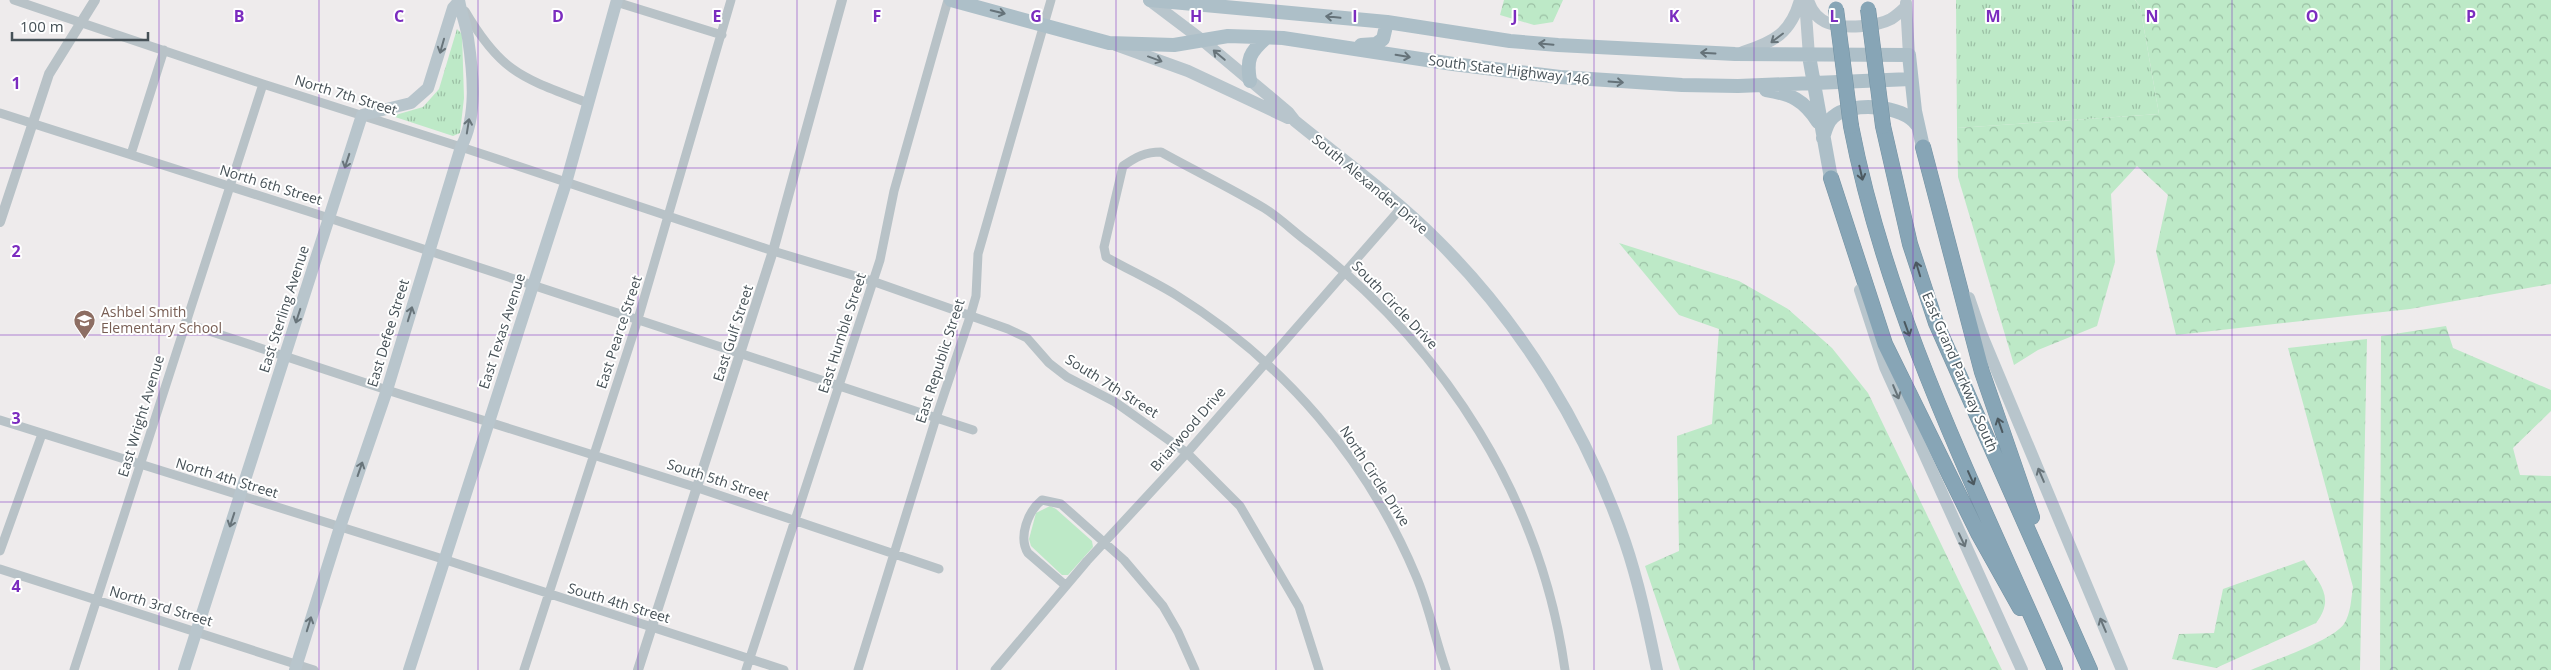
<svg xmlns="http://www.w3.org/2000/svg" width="2551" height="670" viewBox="0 0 2551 670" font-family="'Open Sans',sans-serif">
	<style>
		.grass { fill: url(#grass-tufts) }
		.forest { fill: url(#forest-crowns) }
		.green { fill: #bde9c7 }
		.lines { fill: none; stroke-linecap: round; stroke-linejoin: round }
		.motorway-casing { stroke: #7391a2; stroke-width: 16 }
		.minor { stroke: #b8c2c7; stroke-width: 9 }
		.tertiary { stroke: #b8c2c7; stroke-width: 10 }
		.secondary { stroke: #b8c5cc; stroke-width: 12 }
		.primary { stroke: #adbfc8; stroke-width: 14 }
		.motorway { stroke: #87a5b6; stroke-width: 15 }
		.motorway-bridge-casing { stroke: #7391a2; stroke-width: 16; stroke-linecap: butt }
		.motorway-bridge { stroke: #87a5b6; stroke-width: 15 }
		.oneway { stroke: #657279 }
		.oneway2 { stroke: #68747a }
		.oneway3 { stroke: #4c5960 }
		.grid { fill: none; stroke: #7b2cbf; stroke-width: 1; stroke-opacity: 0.55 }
		.labels { text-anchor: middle; stroke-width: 4; stroke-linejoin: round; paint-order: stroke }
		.street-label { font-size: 14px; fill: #465157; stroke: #fff }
		.education-label { font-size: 14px; fill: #785e54; stroke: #fff; text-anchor: start }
		.grid-label { font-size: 16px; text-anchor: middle; font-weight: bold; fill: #7b2cbf; stroke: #fff; stroke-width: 4; stroke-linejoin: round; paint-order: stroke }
	</style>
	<defs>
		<pattern id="grass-tufts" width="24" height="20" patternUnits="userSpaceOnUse" patternTransform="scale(1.25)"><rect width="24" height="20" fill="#bde9c7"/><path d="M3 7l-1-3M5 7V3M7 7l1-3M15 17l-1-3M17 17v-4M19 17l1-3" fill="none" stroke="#9bbfa4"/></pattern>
		<pattern id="forest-crowns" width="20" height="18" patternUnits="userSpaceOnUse" patternTransform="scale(1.25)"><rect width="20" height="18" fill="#bde9c7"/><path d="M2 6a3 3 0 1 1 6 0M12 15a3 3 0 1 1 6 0" fill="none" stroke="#9bbfa4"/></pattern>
	</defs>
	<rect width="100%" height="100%" fill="#eeebec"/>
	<path class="grass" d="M1956 0H2135L2140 6 2159 114 1957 128Z
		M457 29 462 34 464 98 460 133 453 136 392 116 423 107 439 89Z"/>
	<path class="forest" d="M1504 0H1563L1553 22 1534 25 1500 15Z
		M2135 0H2551V284L2410 309 2176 335 2156 251 2168 195 2137 166 2111 194 2115 262 2097 326 2038 350 2014 365 1958 177 1957 128 2159 114 2140 6Z
		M1619 243 1739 281 1788 309 1832 348 1868 393 2002 670H1680L1645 566 1679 551 1677 436 1712 424 1719 329 1679 315Z
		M2446 326 2453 348 2551 390V411L2513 448 2520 475 2551 476V670H2380L2381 336Z
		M2367 339 2360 670H2251C2272 661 2332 641 2344 624 2351 613 2351 599 2353 587L2288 348Z
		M2304 560C2319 583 2336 597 2316 623L2216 668 2172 659 2179 634 2214 633 2223 589Z"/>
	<path class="green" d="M1050 506 1056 509 1092 541 1093 547 1068 575H1062L1031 546 1029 539 1036 513Z"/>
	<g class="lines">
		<defs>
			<path id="motorway" d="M1851 126C1888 318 1978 492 2055 670
				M1883 126 1910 244 1936 323 2090 670
				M1923 147 1982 372 2032 517
				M1831 178 1885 344 1978 533 2020 608"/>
		</defs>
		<use href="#motorway" class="motorway-casing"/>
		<path class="minor" d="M14 0 263 84 461 147 773 251 872 281 1008 329 1027 338 1049 363 1067 377 1115 402 1187 453 1240 506 1299 607 1319 670
			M616 2 722 35
			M465 11C502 74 523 78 588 103
			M0 113 329 218 973 430
			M131 154 164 50
			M185 323 387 390 698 488 939 569
			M0 420 446 560 784 670
			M0 551 42 434
			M0 569 314 670
			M1065 585 1028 553C1018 537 1028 511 1042 500L1061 504 1124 560 1163 606 1178 632 1195 670
			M74 670 263 84
			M524 670 638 319 731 0
			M746 670 880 260 894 191 948 0
			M858 670 936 418 970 317 976 296 978 254 1051 0
			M995 670 1087 561 1187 453 1402 207
			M1446 670C1435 639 1429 606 1416 576 1367 459 1284 362 1176 295 1153 281 1129 270 1106 257L1104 247 1123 166C1136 157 1145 152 1161 152 1195 171 1231 188 1264 208 1280 218 1294 232 1309 243 1445 348 1541 498 1565 670"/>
		<path class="tertiary" d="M0 222 49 74 95 0
			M638 670 773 251 842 0"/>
		<path class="secondary" d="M1149 0 1202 40 1288 112 1295 121C1343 160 1393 196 1437 240 1521 323 1587 430 1625 542 1639 583 1648 627 1657 670
			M1805 0 1809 56
			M1808 0C1811 10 1818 19 1828 23 1844 29 1876 27 1891 19 1896 16 1901 11 1906 7
			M1906 3 1909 55
			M1116 45 1188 71 1288 118
			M1743 52C1774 42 1791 33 1800 0
			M1860 290 1885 367 2022 670
			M1969 298 1981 333 2122 670
			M184 670 362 115 411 103 428 88 453 8 459 1
			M295 670 340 527 387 390 461 147C478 116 473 72 468 38 466 25 461 13 459 0
			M409 670 566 183 617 0"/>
		<path class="primary" d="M951 0 1109 43 1174 45 1228 36 1283 38 1453 64 1560 77 1682 85 1738 86 1911 79
			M1150 0 1387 22 1510 41 1558 45 1735 54 1909 55 1915 111 1923 147
			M1361 45 1376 44 1383 39 1387 22
			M1809 56 1831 178
			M1250 81C1246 59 1250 52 1266 38
			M1766 90C1791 94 1804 100 1818 122
			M1823 138C1825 131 1827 122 1833 117 1851 101 1904 105 1917 125"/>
		<use href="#motorway" class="motorway"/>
		<defs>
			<path id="motorway-bridge" d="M1836 9 1851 126
				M1868 9 1883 126"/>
		</defs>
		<use href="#motorway-bridge" class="motorway-bridge-casing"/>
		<use href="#motorway-bridge" class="motorway-bridge"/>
	</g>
	<defs><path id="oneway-shaft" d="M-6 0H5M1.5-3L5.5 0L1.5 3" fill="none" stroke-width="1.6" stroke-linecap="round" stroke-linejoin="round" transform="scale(1.25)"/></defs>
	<g class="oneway">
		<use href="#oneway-shaft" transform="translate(998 12) rotate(14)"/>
		<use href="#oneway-shaft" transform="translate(1333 17) rotate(-174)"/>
		<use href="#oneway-shaft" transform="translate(1546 44) rotate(-175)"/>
		<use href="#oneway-shaft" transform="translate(1708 53) rotate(-177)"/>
		<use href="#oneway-shaft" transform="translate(1403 56) rotate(9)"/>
		<use href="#oneway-shaft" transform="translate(1616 82) rotate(4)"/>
	</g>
	<g class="oneway2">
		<use href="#oneway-shaft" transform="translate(1777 38) rotate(143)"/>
		<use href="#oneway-shaft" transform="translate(442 46) rotate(106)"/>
		<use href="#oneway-shaft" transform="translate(1219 55) rotate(-140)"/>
		<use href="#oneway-shaft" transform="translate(1155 59) rotate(20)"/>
		<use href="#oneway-shaft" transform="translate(468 126) rotate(-81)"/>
		<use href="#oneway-shaft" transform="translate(347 161) rotate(108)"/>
		<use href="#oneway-shaft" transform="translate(410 314) rotate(-73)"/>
		<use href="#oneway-shaft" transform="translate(298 316) rotate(108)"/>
		<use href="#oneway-shaft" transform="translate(1896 392) rotate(67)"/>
		<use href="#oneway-shaft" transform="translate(360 469) rotate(-71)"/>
		<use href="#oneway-shaft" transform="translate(2041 475) rotate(-113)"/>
		<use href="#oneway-shaft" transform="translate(232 520) rotate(108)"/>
		<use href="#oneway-shaft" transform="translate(1962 540) rotate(65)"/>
		<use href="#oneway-shaft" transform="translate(309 624) rotate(-73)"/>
		<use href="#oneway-shaft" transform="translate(2103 625) rotate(-113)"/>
	</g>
	<g class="oneway3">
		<use href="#oneway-shaft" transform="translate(1861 173) rotate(77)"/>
		<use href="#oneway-shaft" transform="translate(1918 269) rotate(-107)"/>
		<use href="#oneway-shaft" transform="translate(1907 329) rotate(70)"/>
		<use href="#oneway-shaft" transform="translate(2000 425) rotate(-109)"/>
		<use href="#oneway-shaft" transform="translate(1971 478) rotate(66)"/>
	</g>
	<path class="grid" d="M159 0V670M319 0V670M478 0V670M638 0V670M797 0V670M957 0V670M1116 0V670M1276 0V670M1435 0V670M1594 0V670M1754 0V670M1913 0V670M2073 0V670M2232 0V670M2392 0V670M0 168H2551M0 335H2551M0 502H2551"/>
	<defs>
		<symbol id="school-pin" viewBox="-11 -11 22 30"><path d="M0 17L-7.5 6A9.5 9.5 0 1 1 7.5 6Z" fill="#8d6e63" stroke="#fff"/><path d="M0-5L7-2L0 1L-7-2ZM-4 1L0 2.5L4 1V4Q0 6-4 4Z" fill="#fff"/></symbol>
	</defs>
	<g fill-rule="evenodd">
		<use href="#school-pin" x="72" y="308" width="25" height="34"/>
	</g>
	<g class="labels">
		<g class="street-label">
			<text transform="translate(1509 70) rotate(7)" y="5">South State Highway 146</text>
			<text transform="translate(346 95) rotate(17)" y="5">North 7th Street</text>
			<text transform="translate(1370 184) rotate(40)" y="5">South Alexander Drive</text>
			<text transform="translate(271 185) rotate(17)" y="5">North 6th Street</text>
			<text transform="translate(1395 305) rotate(46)" y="5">South Circle Drive</text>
			<text transform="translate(284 309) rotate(-72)" y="5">East Sterling Avenue</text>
			<text transform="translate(502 331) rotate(-72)" y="5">East Texas Avenue</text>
			<text transform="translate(619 332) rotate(-72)" y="5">East Pearce Street</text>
			<text transform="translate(388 333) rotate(-73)" y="5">East Defee Street</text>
			<text transform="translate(733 333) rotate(-72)" y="5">East Gulf Street</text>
			<text transform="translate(842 333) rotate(-72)" y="5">East Humble Street</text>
			<text transform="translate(940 361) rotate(-72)" y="5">East Republic Street</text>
			<text transform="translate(1960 372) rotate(67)" y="5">East Grand Parkway South</text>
			<text transform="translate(1112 386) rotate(32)" y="5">South 7th Street</text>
			<text transform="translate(141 416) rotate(-73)" y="5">East Wright Avenue</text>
			<text transform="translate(1188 429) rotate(-49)" y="5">Briarwood Drive</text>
			<text transform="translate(1375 476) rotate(57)" y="5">North Circle Drive</text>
			<text transform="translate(227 478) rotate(17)" y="5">North 4th Street</text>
			<text transform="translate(718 480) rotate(18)" y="5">South 5th Street</text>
			<text transform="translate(619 603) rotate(17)" y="5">South 4th Street</text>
			<text transform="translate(161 606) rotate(17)" y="5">North 3rd Street</text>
		</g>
		<g class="education-label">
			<text x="101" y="317">Ashbel Smith<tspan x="101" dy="16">Elementary School</tspan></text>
		</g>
	</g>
	<g class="grid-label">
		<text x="239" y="22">B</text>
		<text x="399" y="22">C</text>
		<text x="558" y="22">D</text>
		<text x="717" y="22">E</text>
		<text x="877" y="22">F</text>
		<text x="1036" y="22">G</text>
		<text x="1196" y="22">H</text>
		<text x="1355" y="22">I</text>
		<text x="1515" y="22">J</text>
		<text x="1674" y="22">K</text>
		<text x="1834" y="22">L</text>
		<text x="1993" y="22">M</text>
		<text x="2152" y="22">N</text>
		<text x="2312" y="22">O</text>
		<text x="2471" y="22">P</text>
		<text x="16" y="89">1</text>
		<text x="16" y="257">2</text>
		<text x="16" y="424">3</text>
		<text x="16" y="592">4</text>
	</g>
	<path d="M12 32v8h136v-8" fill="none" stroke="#465157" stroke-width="2.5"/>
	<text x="20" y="32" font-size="15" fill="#465157" stroke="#ffffff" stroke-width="4" paint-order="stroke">100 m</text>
</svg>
